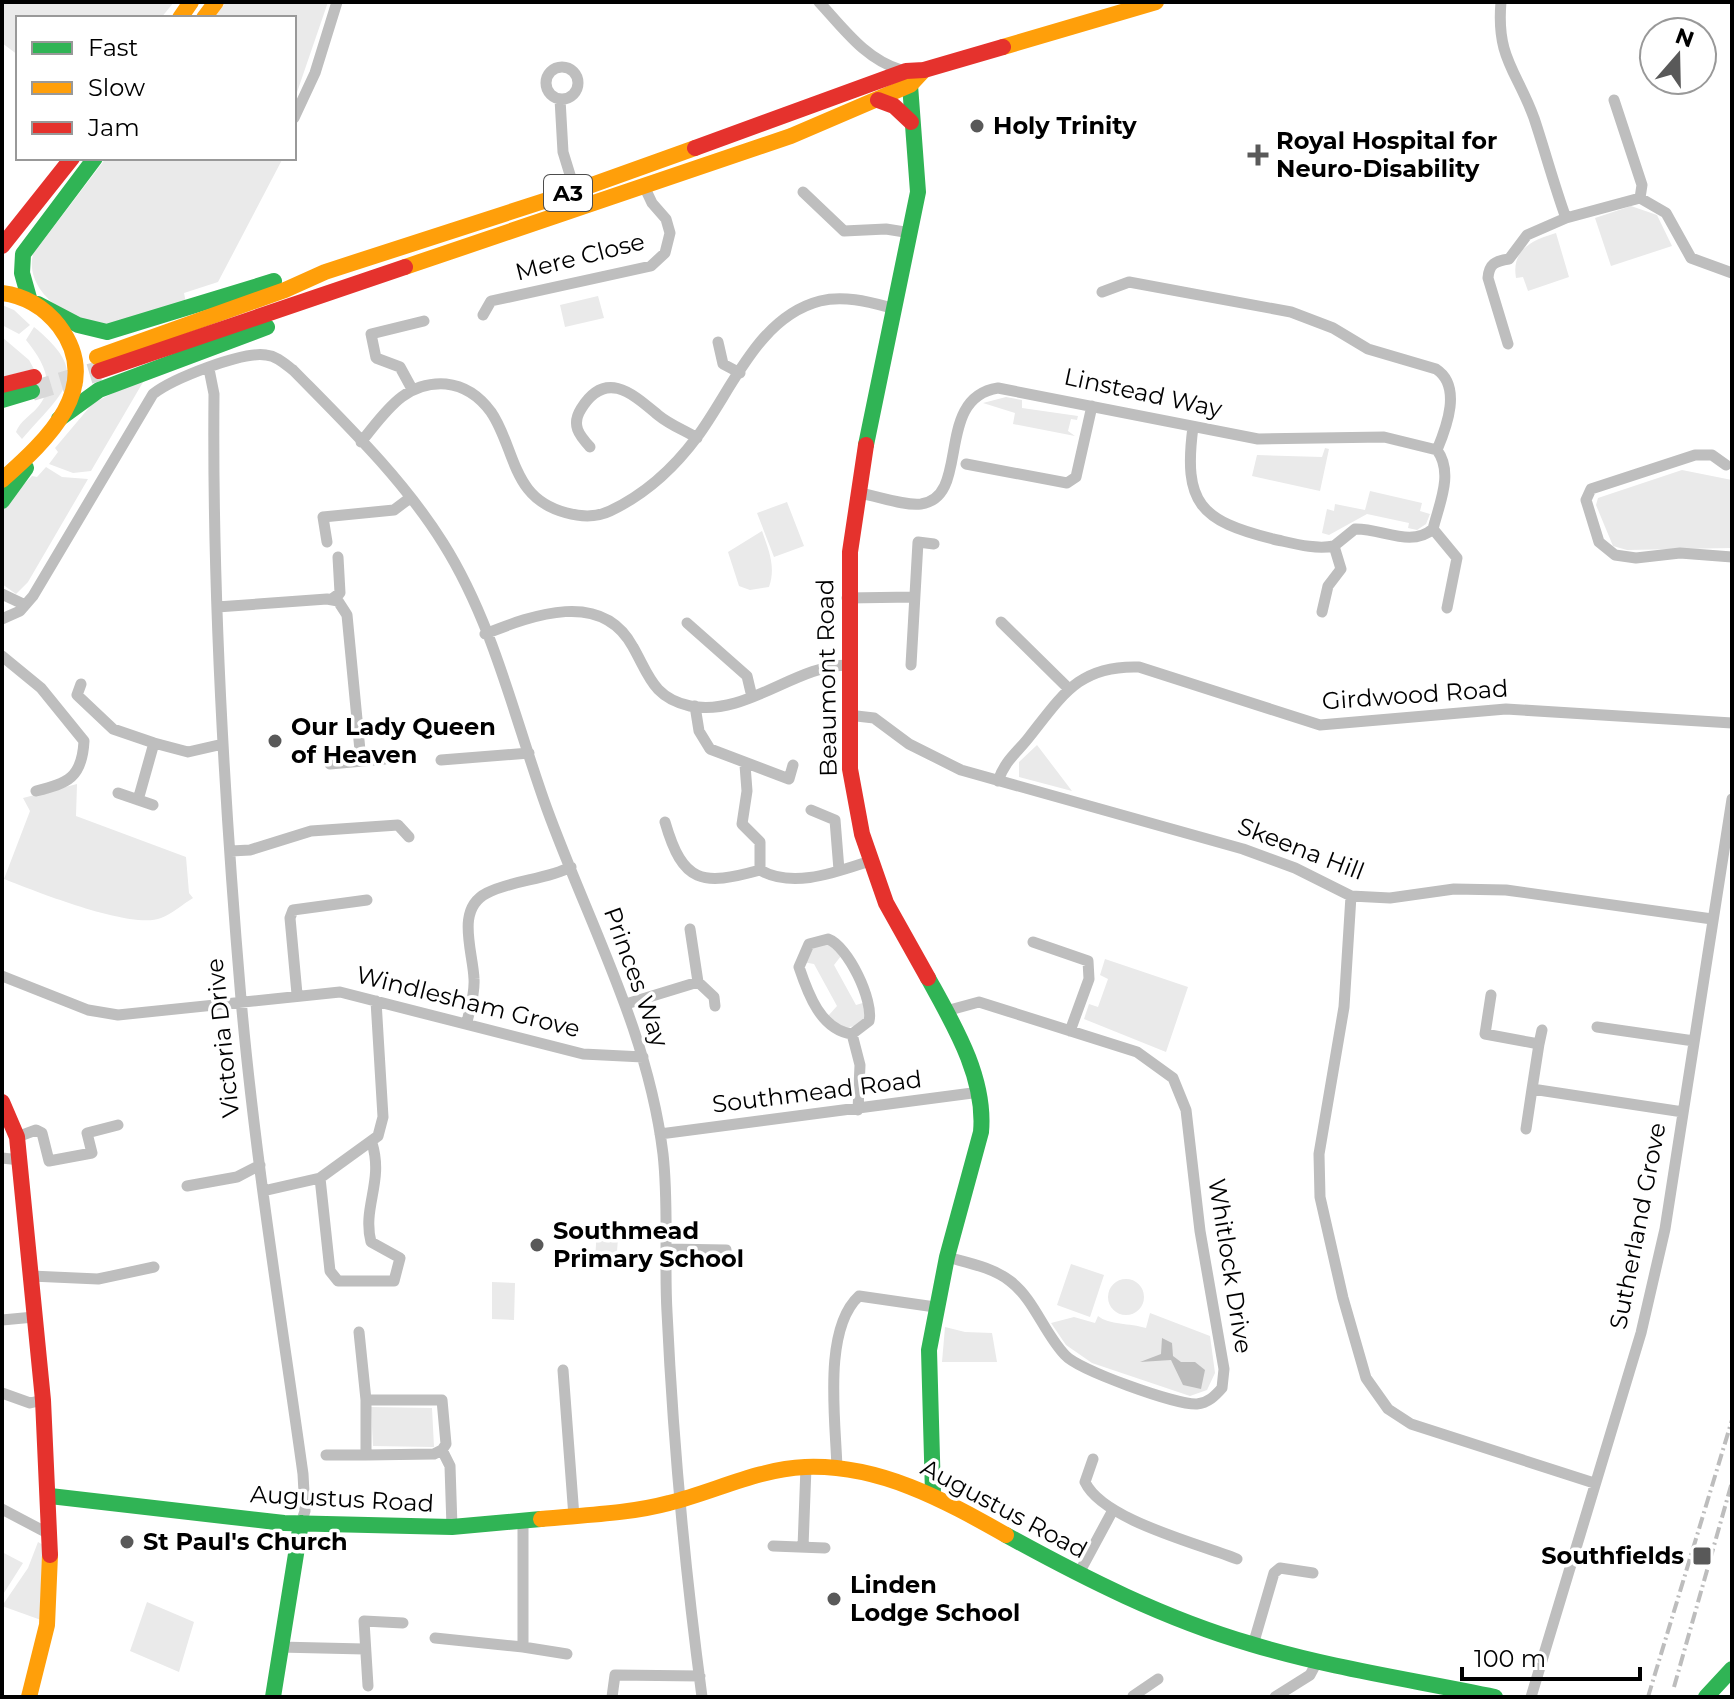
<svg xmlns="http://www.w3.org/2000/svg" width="1734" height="1699" viewBox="0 0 1734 1699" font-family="Montserrat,sans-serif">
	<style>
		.green { fill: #eaeaea }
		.water { fill: #bcbcbc }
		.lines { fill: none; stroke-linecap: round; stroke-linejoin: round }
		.highway-tunnel { stroke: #d9d9d9; stroke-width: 20; stroke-dasharray: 20 10; stroke-linecap: butt }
		.street { stroke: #bebebe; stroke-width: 11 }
		.fast { stroke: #30b455; stroke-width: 16 }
		.slow { stroke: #ff9f0a; stroke-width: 16 }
		.jam { stroke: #e5322d; stroke-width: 16 }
		.rail { stroke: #bdbdbd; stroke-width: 4; stroke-dasharray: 12 4 2 4; stroke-linecap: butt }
		.poi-dot { fill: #595959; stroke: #fff; stroke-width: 3 }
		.labels { text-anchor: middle; stroke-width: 7; stroke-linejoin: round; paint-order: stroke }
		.shield { fill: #fff; stroke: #4c4c4c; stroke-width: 2 }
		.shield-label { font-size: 22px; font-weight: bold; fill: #000 }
		.poi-label { font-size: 24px; font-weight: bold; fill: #000; stroke: #fff; text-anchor: start }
		.street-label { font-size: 24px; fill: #000; stroke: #fff }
	</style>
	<rect width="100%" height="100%" fill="#fff"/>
	<path class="green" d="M2 2H174L161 18H18V55L2 43Z
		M226 2H328L294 101V18H214Z
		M106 158H283L218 282 184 293 186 303C168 309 133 326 115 327 78 327 23 295 33 254Z
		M1631 206 1657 215 1672 246 1611 266 1595 218Z
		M1556 233 1569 277 1528 291 1523 277 1516 278C1511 249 1533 240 1556 233Z
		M598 296 604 318 565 327 560 305Z
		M2 305 14 310 30 325 19 334 2 325Z
		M34 327C94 376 62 392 22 439L16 432C20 421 30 416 37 408 58 385 42 360 26 340Z
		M2 337 29 360 34 369 2 377Z
		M146 377 91 471 73 473 49 464 58 452 55 448 93 403Z
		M1006 397 1022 400V408L1078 416 1077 420 1071 419 1068 431 1075 436 1013 424 1015 413 983 403Z
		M1325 448 1329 449 1320 491 1252 476 1257 455 1322 457Z
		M46 467 62 477 88 479 28 582 16 594 2 584V507L32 476 37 477Z
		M1682 470 1732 480V548L1627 550 1613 546 1596 505 1598 498Z
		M1370 491 1422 503 1420 511 1430 514 1426 524 1417 530 1408 528 1409 523 1367 514 1329 535 1322 533 1327 509 1334 511 1335 504 1365 510Z
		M787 502 804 546 774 557 757 513Z
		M762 531C769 551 776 567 769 587L750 590 739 586 728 552Z
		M1037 745 1072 791 1019 777V762Z
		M77 784 76 816 186 857 189 893 193 898C183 904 172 914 161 918 131 930 35 891 4 879L30 811 23 798Z
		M817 945H830L841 956 834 965 856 1005 866 1002 864 1019 856 1026 842 1028 828 1016 837 1006 814 964 803 962 805 954Z
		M1105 959 1188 987 1166 1052 1084 1019 1089 1004 1098 1007 1108 979 1100 975Z
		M597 1225 619 1226 616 1264 595 1263Z
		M1071 1264 1104 1275 1090 1317 1057 1305Z
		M1108 1297a18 18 0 1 1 36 0a18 18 0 1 1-36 0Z
		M492 1282 515 1283 514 1320 492 1319Z
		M1150 1313 1210 1336 1215 1373 1207 1390 1190 1396 1092 1363 1066 1345 1051 1323 1074 1317 1095 1323 1098 1316C1109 1325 1130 1323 1146 1328Z
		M945 1327 965 1332 992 1333 997 1362H942Z
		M371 1407 432 1408 434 1447 373 1446Z
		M38 1542 45 1546 41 1620 2 1606 28 1568Z
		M2 1552 23 1563 2 1596Z
		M147 1602 194 1622 179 1672 130 1651Z"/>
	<path class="water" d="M1162 1338 1172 1343 1173 1356 1181 1362H1195L1205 1370 1201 1389 1183 1385 1171 1360 1140 1362 1161 1354Z"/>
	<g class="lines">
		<path class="highway-tunnel" d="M32 391 99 371"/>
		<path class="street" d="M819 2C844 29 865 59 901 70
			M1501 2C1496 58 1517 71 1534 118 1545 151 1554 185 1566 218
			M546 83a16 16 0 1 1 32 0a16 16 0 1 1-32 0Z
			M560 99 563 152 575 191
			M1614 100 1642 185 1640 198
			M294 118 315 73 337 2
			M803 192 844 231 886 229 911 233
			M483 315 491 301 651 266 665 253 670 233 666 219 652 203 644 186
			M718 342 723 364 740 373
			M1508 344 1488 278C1489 264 1495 261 1509 259L1527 235 1566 218 1640 198 1666 213 1691 258 1732 273
			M209 369 214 394C212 596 224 798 241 999 255 1158 281 1316 303 1474L305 1511 301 1523
			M412 389 400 367 376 358 371 334 424 321
			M1193 427C1183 503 1200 521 1273 539 1292 543 1315 550 1334 546L1341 569 1328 586 1322 612
			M361 442C385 413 404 381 446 384 465 386 480 397 491 412 507 435 511 467 528 489 545 511 585 523 610 511 646 494 674 468 697 437 732 390 758 317 820 301 844 295 869 302 892 308
			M590 447C579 435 571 425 581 409 606 368 634 395 658 415 670 425 684 430 697 438
			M966 464 1067 483 1076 477 1092 406
			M1726 465 1712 455H1695L1591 489 1586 500 1599 542 1615 555 1636 558 1680 553 1732 557
			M859 493C878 496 903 506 921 504 972 497 933 398 998 388L1258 439 1384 437 1437 450C1447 426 1462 386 1436 369L1368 349 1333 328 1291 312 1129 282 1102 292
			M1433 529 1457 558 1447 608
			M327 542 323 517 394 510 410 498
			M1334 546 1355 529C1381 528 1411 548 1433 529 1439 504 1454 473 1437 450
			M2 594 23 604
			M847 598 914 597
			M332 599 340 593 338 557
			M217 607 327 599 338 601 347 615 361 761
			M2 619 20 611 33 596 153 394C172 379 242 351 266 355 277 356 285 364 293 370 346 424 403 479 443 543 494 624 515 721 547 809 589 924 648 1031 663 1154 669 1207 664 1260 667 1312 673 1440 685 1570 702 1697
			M1001 622 1068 688
			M687 623 747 676 752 697
			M485 634C533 615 602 589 633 647 649 675 653 698 690 706 746 717 795 665 848 665
			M2 656 41 688 84 741C82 778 68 783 36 791
			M911 665 918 542 934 544
			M81 684 77 695 113 729 154 743 188 752 223 744
			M695 706 699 731 710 749 789 779 793 765
			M848 715 874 718 909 744 961 770 1243 849 1295 868 1351 896 1390 898 1454 889 1506 890 1712 919
			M441 760 529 753
			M330 764 385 759
			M745 765 747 791 742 824 760 842V870
			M998 781C1005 760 1017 753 1030 736 1063 694 1080 665 1139 667L1320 725 1506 709 1732 723
			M118 793 153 805
			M138 800 154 743
			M811 810 835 820 839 870
			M665 822C683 884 702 886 760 870 793 889 836 872 870 861
			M231 851 250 850 311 831 398 825 409 837
			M1351 896 1344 1007 1319 1154 1320 1197 1343 1298 1366 1378 1388 1409 1411 1424 1594 1483
			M690 929 698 982
			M828 939C848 946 874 1001 869 1021L852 1034C821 1030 808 994 799 967L809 944Z
			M1033 942 1088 961 1089 979 1070 1031
			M2 976 88 1010 118 1015 340 992 583 1054 643 1057
			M297 994 290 918 293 910 367 900
			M1491 995 1485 1034 1539 1044 1532 1089 1683 1112
			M626 1004 698 982 714 997 715 1006
			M946 1011 979 1002 1137 1052 1173 1078 1186 1110 1200 1231 1224 1369 1222 1388C1215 1396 1208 1403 1197 1404 1176 1405 1078 1370 1065 1355 1044 1333 1034 1299 1010 1281 992 1267 968 1263 947 1257
			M467 1022C470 1008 475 994 474 979 473 951 455 909 487 893 512 880 545 880 571 867
			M1597 1027 1694 1041
			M852 1034 860 1065 858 1110
			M1539 1044 1542 1030
			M1526 1129 1532 1089
			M660 1134 980 1092
			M17 1137 36 1130 42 1133 49 1161 92 1153 87 1133 118 1125
			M2 1158 20 1160
			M320 1178 330 1271 338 1281H394L400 1258 371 1242C362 1207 384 1182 372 1143
			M187 1186 237 1177 260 1165
			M263 1191 320 1178 378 1136 383 1117 376 1001
			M667 1249 726 1250 727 1262
			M31 1276 98 1279 154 1267
			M2 1320 34 1317
			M359 1332 366 1400H442L446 1444 442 1450 450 1466 452 1527
			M563 1370 574 1517
			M2 1393 30 1403 43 1400
			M366 1400V1455L434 1454 442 1450
			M326 1455H366
			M1093 1459 1085 1482C1103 1520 1197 1543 1237 1559
			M837 1469C836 1423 822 1330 859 1296L935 1307
			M2 1509 51 1535
			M773 1546 825 1548
			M803 1547 806 1467
			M1078 1575 1113 1510
			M435 1638 523 1647V1522
			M1253 1645 1274 1573 1280 1568 1313 1573
			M279 1647 364 1649
			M523 1647 567 1654
			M368 1686 364 1621 403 1623
			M1133 1696 1158 1679
			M612 1697 615 1675 700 1676
			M1275 1697 1310 1675 1318 1660
			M1531 1697 1641 1333 1665 1229 1732 799"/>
		<path class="fast" d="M29 298 22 273 23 254 95 158
			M38 304 78 325 107 332 274 281
			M2 400 32 391
			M59 419 99 390 267 327
			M866 445 918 192 910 85
			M2 501 26 468
			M928 978C954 1025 986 1078 981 1132L947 1257 929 1350 933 1494
			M50 1496 284 1523 452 1527 541 1519
			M1006 1535C1084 1578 1165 1619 1251 1644 1330 1668 1414 1680 1495 1697
			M273 1697 301 1523
			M1706 1697 1732 1669"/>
		<path class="slow" d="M180 18 191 2
			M204 18 216 2
			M1003 47 1156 2
			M405 267 791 136 910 85 924 70
			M2 293C26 296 44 307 59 326 105 387 47 440 2 480
			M97 357 285 290 325 272 575 191 695 148
			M541 1519C583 1515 628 1514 669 1503 714 1492 758 1469 805 1467 879 1464 944 1500 1006 1535
			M29 1697 47 1625 50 1555"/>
		<path class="jam" d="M878 100 894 106 911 122
			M695 148 906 71 924 70 1003 47
			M2 246 72 158
			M99 371 405 267
			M2 385 34 377
			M866 445 850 552V769L862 834 886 903 928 978
			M2 1102 17 1137 43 1400 50 1555"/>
		<path class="rail" d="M1674 1687 1732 1482
			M1648 1697 1732 1420"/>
	</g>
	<g class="poi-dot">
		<circle cx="977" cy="126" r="8"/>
		<path d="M1254 143h8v8h8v8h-8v8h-8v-8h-8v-8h8z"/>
		<circle cx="275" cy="741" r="8"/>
		<circle cx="537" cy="1245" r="8"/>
		<circle cx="127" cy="1542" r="8"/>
		<rect x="1692" y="1546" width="20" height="20" rx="4"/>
		<circle cx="834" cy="1599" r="8"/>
	</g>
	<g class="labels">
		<rect class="shield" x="544" y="175" width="48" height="36" rx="6"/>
		<g class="shield-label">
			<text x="568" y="201">A3</text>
		</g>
		<g class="poi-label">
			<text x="993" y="134">Holy Trinity</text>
			<text x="1276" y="149">Royal Hospital for<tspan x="1276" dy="28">Neuro-Disability</tspan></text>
			<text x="291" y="735">Our Lady Queen<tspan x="291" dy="28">of Heaven</tspan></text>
			<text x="553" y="1239">Southmead<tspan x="553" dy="28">Primary School</tspan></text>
			<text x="143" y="1550">St Paul's Church</text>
			<text x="1684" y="1564" text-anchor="end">Southfields</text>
			<text x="850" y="1593">Linden<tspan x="850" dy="28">Lodge School</tspan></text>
		</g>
		<g class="street-label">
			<text transform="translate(580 257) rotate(-14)" y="8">Mere Close</text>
			<text transform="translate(1143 393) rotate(12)" y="8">Linstead Way</text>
			<text transform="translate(827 678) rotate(-91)" y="8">Beaumont Road</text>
			<text transform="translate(1415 695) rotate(-4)" y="8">Girdwood Road</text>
			<text transform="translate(1301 849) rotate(21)" y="8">Skeena Hill</text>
			<text transform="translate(636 977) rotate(70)" y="8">Princes Way</text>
			<text transform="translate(468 1002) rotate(14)" y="8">Windlesham Grove</text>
			<text transform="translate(223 1038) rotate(-96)" y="8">Victoria Drive</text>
			<text transform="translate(817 1092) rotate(-7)" y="8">Southmead Road</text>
			<text transform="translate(1638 1226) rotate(-79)" y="8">Sutherland Grove</text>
			<text transform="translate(1230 1266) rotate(81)" y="8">Whitlock Drive</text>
			<text transform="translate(342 1499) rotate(3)" y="8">Augustus Road</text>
			<text transform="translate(1004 1509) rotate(28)" y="8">Augustus Road</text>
		</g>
	</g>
	<rect width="1734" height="1699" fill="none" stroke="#000000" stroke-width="8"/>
	<rect x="16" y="16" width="280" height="144" fill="#ffffff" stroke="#999999" stroke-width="2"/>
	<rect x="32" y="42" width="40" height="12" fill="#30b455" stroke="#999999" stroke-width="2"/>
	<text x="88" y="56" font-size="24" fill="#000000">Fast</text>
	<rect x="32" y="82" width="40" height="12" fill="#ff9f0a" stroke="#999999" stroke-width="2"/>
	<text x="88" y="96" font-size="24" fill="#000000">Slow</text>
	<rect x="32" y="122" width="40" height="12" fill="#e5322d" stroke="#999999" stroke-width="2"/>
	<text x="88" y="136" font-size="24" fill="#000000">Jam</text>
	<g transform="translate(1678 56) rotate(20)"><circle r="38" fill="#ffffff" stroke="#999999" stroke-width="2"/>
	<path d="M0-6L14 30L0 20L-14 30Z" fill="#595959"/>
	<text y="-12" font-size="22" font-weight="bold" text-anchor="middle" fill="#000000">N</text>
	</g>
	<path d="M1462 1667v12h178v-12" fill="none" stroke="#000000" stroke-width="4"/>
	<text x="1474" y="1667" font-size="24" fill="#000000" stroke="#ffffff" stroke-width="6" paint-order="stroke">100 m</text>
</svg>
